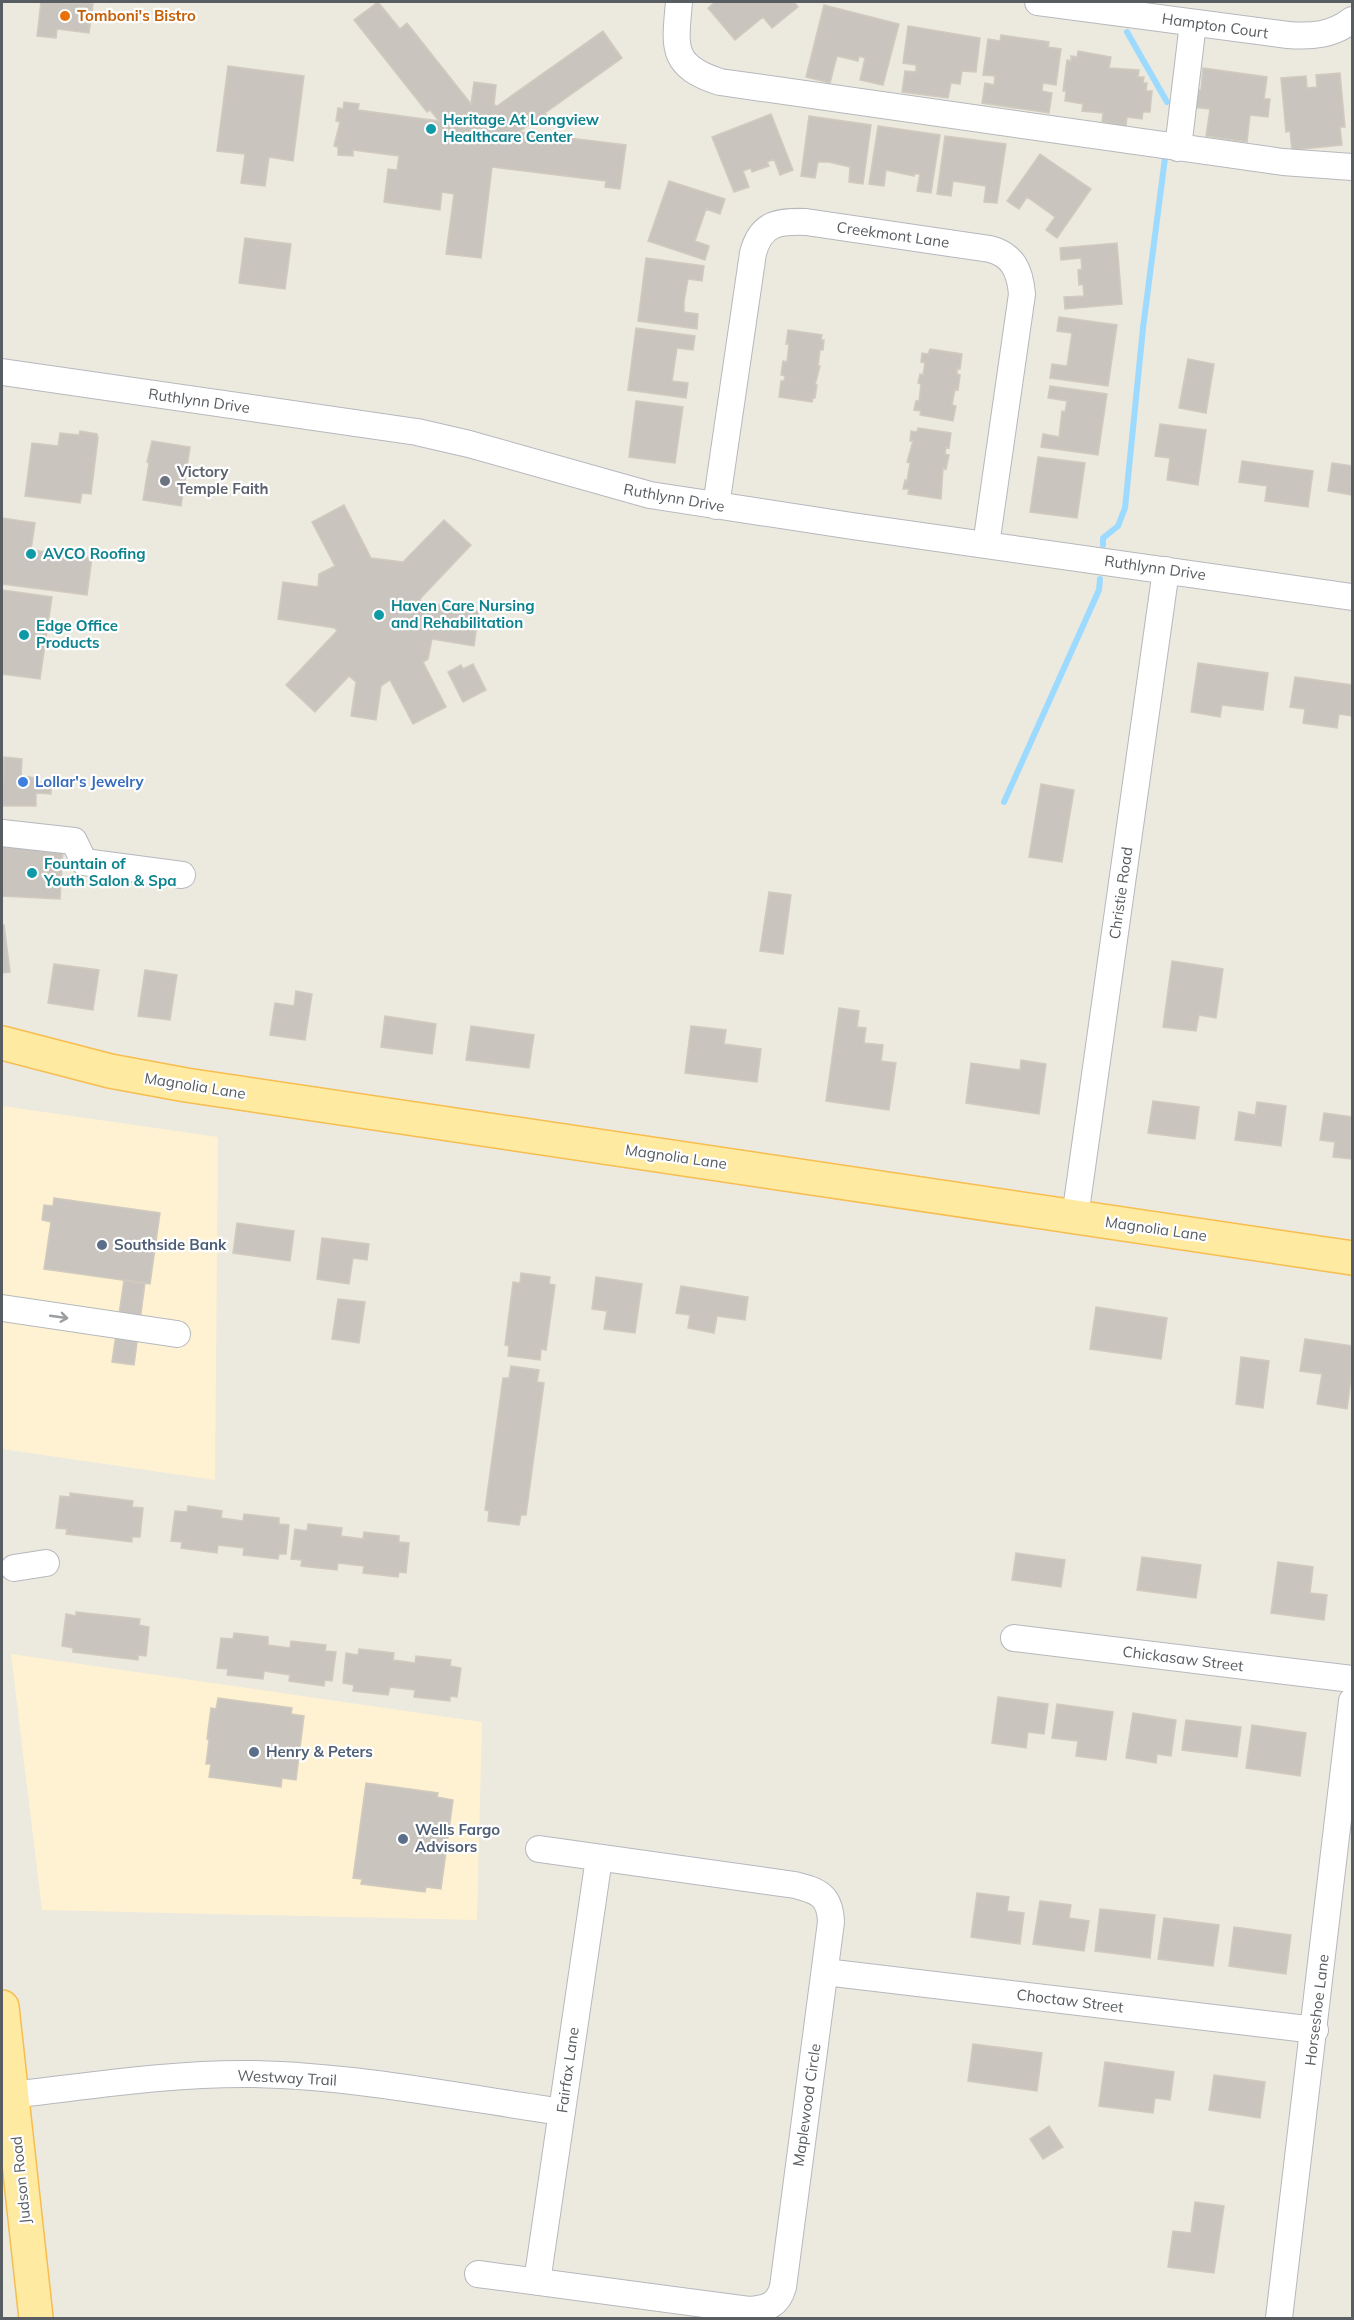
<svg xmlns="http://www.w3.org/2000/svg" width="1354" height="2320" viewBox="0 0 1354 2320" font-family="Mulish,sans-serif">
	<style>
		.commercial { fill: #fff2d2 }
		.lines { fill: none; stroke-linecap: round; stroke-linejoin: round }
		.stream { stroke: #9ddaff; stroke-width: 6 }
		.building { fill: #c9c5be; stroke: #d1cabe; stroke-width: 1.5 }
		.minor-casing { stroke: #b5b8bd; stroke-width: 28 }
		.major-casing { stroke: #f7bd4e; stroke-width: 36 }
		.minor { stroke: #fff; stroke-width: 26 }
		.major { stroke: #ffeaa2; stroke-width: 33 }
		.oneway { stroke: #9b9ea0 }
		.food-dot { fill: #e8710a; stroke: #fff; stroke-width: 2 }
		.culture-dot { fill: #0f9aa8; stroke: #fff; stroke-width: 2 }
		.worship-dot { fill: #6b7280; stroke: #fff; stroke-width: 2 }
		.shop-dot { fill: #3f7fe0; stroke: #fff; stroke-width: 2 }
		.service-dot { fill: #5c6f8a; stroke: #fff; stroke-width: 2 }
		.labels { text-anchor: middle; stroke-width: 4.5; stroke-linejoin: round; paint-order: stroke }
		.food-label { font-size: 15px; font-weight: bold; fill: #c56008; stroke: #fff; text-anchor: start }
		.street-label { font-size: 15px; fill: #585d61; stroke: #fff }
		.culture-label { font-size: 15px; font-weight: bold; fill: #0d838f; stroke: #fff; text-anchor: start }
		.worship-label { font-size: 15px; font-weight: bold; fill: #5b616d; stroke: #fff; text-anchor: start }
		.shop-label { font-size: 15px; font-weight: bold; fill: #366cbe; stroke: #fff; text-anchor: start }
		.service-label { font-size: 15px; font-weight: bold; fill: #4e5e75; stroke: #fff; text-anchor: start }
	</style>
	<rect width="100%" height="100%" fill="#ece9df"/>
	<path class="commercial" d="M2 1106 218 1137 215 1480 2 1449Z
		M11 1654 482 1722 477 1920 42 1910Z"/>
	<g class="lines">
		<path class="stream" d="M1127 32 1167 102
			M1103 545V538L1118 526 1125 508 1143 328 1165 158
			M1004 802 1099 590 1100 579"/>
	</g>
	<path class="building" d="M41 2 93 4 89 33 57 29 56 38 37 36Z
		M378 2 400 29 407 23 471 104 474 82 496 85 494 105 497 106 603 31 622 58 545 113 548 117 536 126 533 122 519 132 626 145 620 189 605 187 606 181 492 167 481 258 446 254 454 194 442 192 440 210 384 202 388 169 397 170 399 156 353 150V156L338 155V147L334 146 340 122 336 121 338 108 343 109 344 102 359 104 358 110 439 121 430 110 427 112 354 20Z
		M715 2H794L798 7 772 28 763 17 735 40 708 8Z
		M824 5 899 24 883 85 860 80 865 58 859 56 858 61 837 56 830 83 806 77Z
		M908 26 980 38 976 72 962 71 960 84 951 83 948 98 902 92 905 71 916 72V65L903 63Z
		M1001 35 1049 42 1048 47 1061 49 1056 85 1043 83 1042 91 1052 93 1049 113 982 103 985 83 994 85 995 76 983 75 988 39 1000 41Z
		M1078 51 1111 57 1109 68 1139 70 1138 77H1144L1143 83H1147L1146 91H1152L1150 112H1143L1142 119 1127 117 1126 126 1102 122 1103 113 1082 111 1083 104 1065 101 1066 91H1063L1067 60 1071 61V56L1077 57Z
		M228 66 304 76 293 161 269 157 265 186 241 183 245 154 217 151Z
		M1203 68 1267 77 1264 99H1270L1268 117 1250 115 1247 142 1206 136 1210 109 1192 107 1195 89 1201 90Z
		M1340 73 1345 127H1340L1342 145 1292 150 1290 131 1286 132 1281 78 1306 76 1307 88 1317 87 1316 75Z
		M771 114 793 170 780 175 774 159 767 162 769 166 752 172 751 168 743 171 749 187 734 192 712 137Z
		M809 116 871 125 863 184 849 182 850 167 829 162H818L815 178 801 176Z
		M878 126 940 135 931 193 917 191 920 174H914V176L886 170 884 186 869 184Z
		M945 136 1006 144 997 203 984 202 986 186 953 181 951 196 937 194Z
		M1040 154 1091 189 1057 238 1046 230 1055 217 1027 197 1019 209 1007 201Z
		M669 181 725 199 720 214 706 209 695 241 709 246 705 260 648 241Z
		M245 238 291 244 285 289 239 283Z
		M1117 243 1122 304 1065 309 1064 297 1084 296 1083 284 1079 285 1078 270 1082 269 1081 258 1061 260 1060 248Z
		M646 258 704 266 702 281 688 279 684 301V312L698 314 697 329 638 321Z
		M1059 317 1117 325 1108 386 1050 378 1052 364 1067 366 1072 333 1057 331Z
		M636 328 695 336 693 350 677 348 672 381 688 383 686 398 628 390Z
		M788 330 822 335 821 340H824L823 350H820L818 366H820L815 385H817L815 398H813L812 402 779 397 781 381H784L785 376 781 375 783 361 787 362 789 344H786Z
		M930 349 962 354 960 369 957 368V374L960 375 958 390 955 389 952 405 956 406 953 421 920 415 921 411 914 410 916 401H919L921 384 918 383 920 374 923 375 925 363 921 362 922 353 928 354Z
		M1188 359 1214 364 1206 413 1179 408Z
		M1050 386 1107 394 1098 455 1041 447 1043 434 1059 437 1062 411 1065 412 1067 401 1048 398Z
		M636 401 683 407 675 463 629 457Z
		M1160 424 1206 430 1198 485 1167 480 1170 458 1155 456Z
		M918 428 951 433 949 448 946 447 945 454 949 455 946 469 943 468 941 499 908 494 909 489H903L905 480 907 481 910 463 907 462 913 441H910L911 431 917 432Z
		M80 431 97 434 98 438 91 494 82 493 80 503 25 496 32 443 58 446 60 433 79 435Z
		M152 441 190 447 181 506 143 500 149 463 147 462Z
		M1038 457 1085 463 1077 518 1030 512Z
		M1242 461 1313 471 1308 507 1265 501 1267 486 1239 482Z
		M1332 463 1352 466V495L1328 491Z
		M344 505 371 558 403 562 444 520 471 545 420 599 421 602 479 611 474 646 432 639 428 659 423 662 446 707 413 724 390 680 381 686 376 720 351 716 356 682 349 676 315 712 286 685 337 631 335 628 278 619 283 582 318 587 319 574 335 566 312 522Z
		M2 518 35 523 31 550 92 558 87 595 2 584Z
		M2 590 52 597 40 679 2 674Z
		M1198 663 1268 673 1263 710 1222 705 1220 717 1191 712Z
		M473 664 486 690 463 702 448 672 461 665 463 669Z
		M1295 677 1352 685V716L1339 714 1337 728 1303 723 1305 709 1290 707Z
		M4 757 22 759 21 776 37 778V782H51V794L36 793V806H2Z
		M1041 784 1074 790 1062 862 1029 857Z
		M2 846 63 850 60 899 2 896Z
		M769 892 791 895 783 954 760 951Z
		M2 925H4L10 972 2 973Z
		M1172 961 1223 969 1216 1018 1199 1015 1196 1031 1163 1027Z
		M54 964 99 970 93 1010 48 1003Z
		M145 970 177 975 170 1020 138 1016Z
		M296 991 312 994 305 1040 270 1035 275 1003 294 1006Z
		M839 1008 859 1011 857 1027 866 1028 864 1043 883 1045 881 1061 896 1063 889 1110 826 1101Z
		M385 1016 436 1024 432 1054 381 1047Z
		M471 1026 534 1035 529 1068 466 1060Z
		M691 1026 726 1030 724 1044 761 1049 757 1082 685 1073Z
		M1021 1060 1046 1064 1039 1114 966 1103 971 1063 1020 1070Z
		M1153 1101 1199 1107 1195 1139 1148 1133Z
		M1257 1102 1286 1106 1281 1146 1235 1140 1239 1112 1255 1115Z
		M1324 1113 1352 1117V1159L1333 1157 1335 1142 1320 1140Z
		M54 1198 160 1213 150 1284 44 1269 51 1222 42 1220 44 1205 53 1206Z
		M237 1223 294 1231 290 1261 233 1253Z
		M322 1238 369 1244 367 1260 353 1258 349 1284 317 1279Z
		M521 1273 550 1277 549 1284 555 1285 546 1350 541 1349 540 1360 508 1356 509 1346 505 1345 513 1282 520 1283Z
		M596 1277 642 1284 635 1333 604 1329 607 1311 592 1309Z
		M124 1280 145 1283 134 1365 112 1362Z
		M681 1286 748 1297 745 1320 717 1316 714 1333 688 1328 690 1315 676 1313Z
		M338 1299 365 1302 359 1343 332 1339Z
		M1096 1307 1167 1318 1161 1359 1090 1349Z
		M1305 1339 1352 1346V1371L1347 1409 1317 1404 1322 1374 1300 1371Z
		M1241 1357 1269 1361 1263 1408 1236 1404Z
		M511 1366 539 1370 537 1382 544 1383 526 1515H521L519 1525 488 1521 489 1511 485 1510 503 1378H509Z
		M70 1493 133 1501 132 1507 143 1508 140 1537H132V1542L66 1534 67 1529 56 1528 60 1496 70 1497Z
		M188 1506 222 1511 221 1518 243 1521 244 1514 279 1518V1524L289 1525 286 1554H279L278 1559 243 1555 244 1548 218 1545 217 1553 181 1548 182 1542 171 1541 175 1511 187 1512Z
		M308 1524 342 1528 341 1536 363 1539 364 1532 399 1536V1542L409 1543 406 1573 399 1572 398 1577 363 1573 364 1566 338 1563 337 1570 301 1566 302 1560 291 1559 295 1529 307 1531Z
		M1016 1553 1065 1560 1061 1587 1012 1580Z
		M1142 1557 1201 1565 1196 1598 1137 1590Z
		M1278 1562 1313 1567 1310 1593 1327 1595 1324 1620 1271 1613Z
		M76 1612 140 1619 139 1625 149 1627 146 1656 138 1655V1660L73 1652V1648L62 1646 66 1614 76 1616Z
		M234 1633 268 1637V1645L290 1648 291 1641 326 1645 325 1651 336 1652 332 1681 325 1680 324 1686 289 1681 290 1675 264 1671 263 1679 227 1675 228 1669 217 1668 221 1638 233 1639Z
		M359 1649 394 1653 393 1660 415 1663 416 1656 451 1660 450 1666 461 1668 457 1697 450 1696V1701L414 1697 415 1690 390 1687 388 1695 353 1691 354 1685 343 1683 346 1653 358 1655Z
		M998 1697 1048 1704 1044 1734 1028 1732 1026 1748 992 1743Z
		M218 1698 292 1708 291 1714 304 1716 296 1780 282 1778 281 1787 209 1777 211 1764H206L209 1740 207 1739 211 1708 216 1709Z
		M1057 1704 1113 1712 1106 1760 1076 1756 1078 1741 1052 1738Z
		M1133 1713 1176 1720 1171 1756 1157 1754 1156 1763 1126 1758Z
		M1186 1720 1241 1727 1237 1757 1182 1750Z
		M1252 1725 1306 1733 1300 1776 1246 1768Z
		M366 1783 438 1793 437 1797 453 1800 441 1889 426 1887 425 1892 361 1884 362 1879 353 1878Z
		M977 1893 1009 1897 1007 1911 1024 1913 1020 1944 971 1937Z
		M1040 1901 1071 1905 1069 1918 1089 1921 1084 1951 1033 1944Z
		M1100 1909 1155 1915 1150 1958 1095 1951Z
		M1164 1918 1219 1925 1213 1966 1158 1959Z
		M1234 1927 1291 1935 1286 1974 1229 1966Z
		M973 2044 1042 2053 1037 2091 968 2081Z
		M1105 2062 1174 2072 1170 2100 1155 2098 1153 2113 1099 2106Z
		M1214 2075 1265 2082 1260 2118 1209 2110Z
		M1049 2126 1063 2147 1043 2159 1030 2139Z
		M1195 2202 1224 2206 1214 2273 1168 2267 1173 2231 1191 2233Z"/>
	<g class="lines">
		<defs>
			<path id="minor" d="M679 2C675 47 670 66 720 82L1283 162 1352 167
				M1038 2 1288 35C1312 37 1333 35 1352 20
				M1178 148 1193 23
				M2 372 417 432 469 444 650 495 852 526 1352 597
				M716 506 753 253C761 223 778 221 806 222L990 249C1013 255 1020 271 1022 294L986 545
				M2 833 74 841 84 862 182 875
				M1075 1217 1166 570
				M2 1308 177 1334
				M14 1568 46 1563
				M1014 1638 1352 1679
				M825 1972 1315 2030
				M11 2095C91 2086 171 2073 251 2074 355 2076 459 2097 562 2112
				M478 2274 749 2310C767 2309 778 2305 783 2287L831 1922C830 1895 818 1891 795 1885L539 1849
				M537 2282 599 1858
				M1279 2318 1352 1701"/>
			<path id="major" d="M2 1043 110 1071 186 1085 1352 1258
				M2 2007 36 2318"/>
		</defs>
		<use href="#minor" class="minor-casing"/>
		<use href="#major" class="major-casing"/>
		<use href="#minor" class="minor"/>
		<use href="#major" class="major"/>
	</g>
	<defs><path id="oneway-shaft" d="M-6 0H5M1.5-3L5.5 0L1.5 3" fill="none" stroke-width="1.6" stroke-linecap="round" stroke-linejoin="round" transform="scale(1.5)"/></defs>
	<use class="oneway" href="#oneway-shaft" transform="translate(59 1317) rotate(8)"/>
	<circle class="food-dot" cx="65" cy="16" r="6"/>
	<g class="culture-dot">
		<circle cx="431" cy="129" r="6"/>
		<circle cx="31" cy="554" r="6"/>
		<circle cx="379" cy="615" r="6"/>
		<circle cx="24" cy="635" r="6"/>
		<circle cx="32" cy="873" r="6"/>
	</g>
	<circle class="worship-dot" cx="165" cy="481" r="6"/>
	<circle class="shop-dot" cx="23" cy="782" r="6"/>
	<g class="service-dot">
		<circle cx="102" cy="1245" r="6"/>
		<circle cx="254" cy="1752" r="6"/>
		<circle cx="403" cy="1839" r="6"/>
	</g>
	<g class="labels">
		<g class="food-label">
			<text x="77" y="21">Tomboni's Bistro</text>
		</g>
		<g class="street-label">
			<text transform="translate(1215 26) rotate(8)" y="5">Hampton Court</text>
			<text transform="translate(893 235) rotate(8)" y="5">Creekmont Lane</text>
			<text transform="translate(199 401) rotate(8)" y="5">Ruthlynn Drive</text>
			<text transform="translate(674 498) rotate(10)" y="5">Ruthlynn Drive</text>
			<text transform="translate(1155 568) rotate(8)" y="5">Ruthlynn Drive</text>
			<text transform="translate(1121 893) rotate(-82)" y="5">Christie Road</text>
			<text transform="translate(195 1086) rotate(9)" y="5">Magnolia Lane</text>
			<text transform="translate(676 1157) rotate(8)" y="5">Magnolia Lane</text>
			<text transform="translate(1156 1229) rotate(8)" y="5">Magnolia Lane</text>
			<text transform="translate(1183 1659) rotate(7)" y="5">Chickasaw Street</text>
			<text transform="translate(1070 2001) rotate(7)" y="5">Choctaw Street</text>
			<text transform="translate(1317 2010) rotate(-83)" y="5">Horseshoe Lane</text>
			<text transform="translate(568 2070) rotate(-82)" y="5">Fairfax Lane</text>
			<text transform="translate(287 2078) rotate(3)" y="5">Westway Trail</text>
			<text transform="translate(807 2105) rotate(-82)" y="5">Maplewood Circle</text>
			<text transform="translate(21 2180) rotate(-96)" y="5">Judson Road</text>
		</g>
		<g class="culture-label">
			<text x="443" y="125">Heritage At Longview<tspan x="443" dy="17">Healthcare Center</tspan></text>
			<text x="43" y="559">AVCO Roofing</text>
			<text x="391" y="611">Haven Care Nursing<tspan x="391" dy="17">and Rehabilitation</tspan></text>
			<text x="36" y="631">Edge Office<tspan x="36" dy="17">Products</tspan></text>
			<text x="44" y="869">Fountain of<tspan x="44" dy="17">Youth Salon &amp; Spa</tspan></text>
		</g>
		<g class="worship-label">
			<text x="177" y="477">Victory<tspan x="177" dy="17">Temple Faith</tspan></text>
		</g>
		<g class="shop-label">
			<text x="35" y="787">Lollar's Jewelry</text>
		</g>
		<g class="service-label">
			<text x="114" y="1250">Southside Bank</text>
			<text x="266" y="1757">Henry &amp; Peters</text>
			<text x="415" y="1835">Wells Fargo<tspan x="415" dy="17">Advisors</tspan></text>
		</g>
	</g>
	<rect width="1354" height="2320" fill="none" stroke="#585d61" stroke-width="6"/>
</svg>
